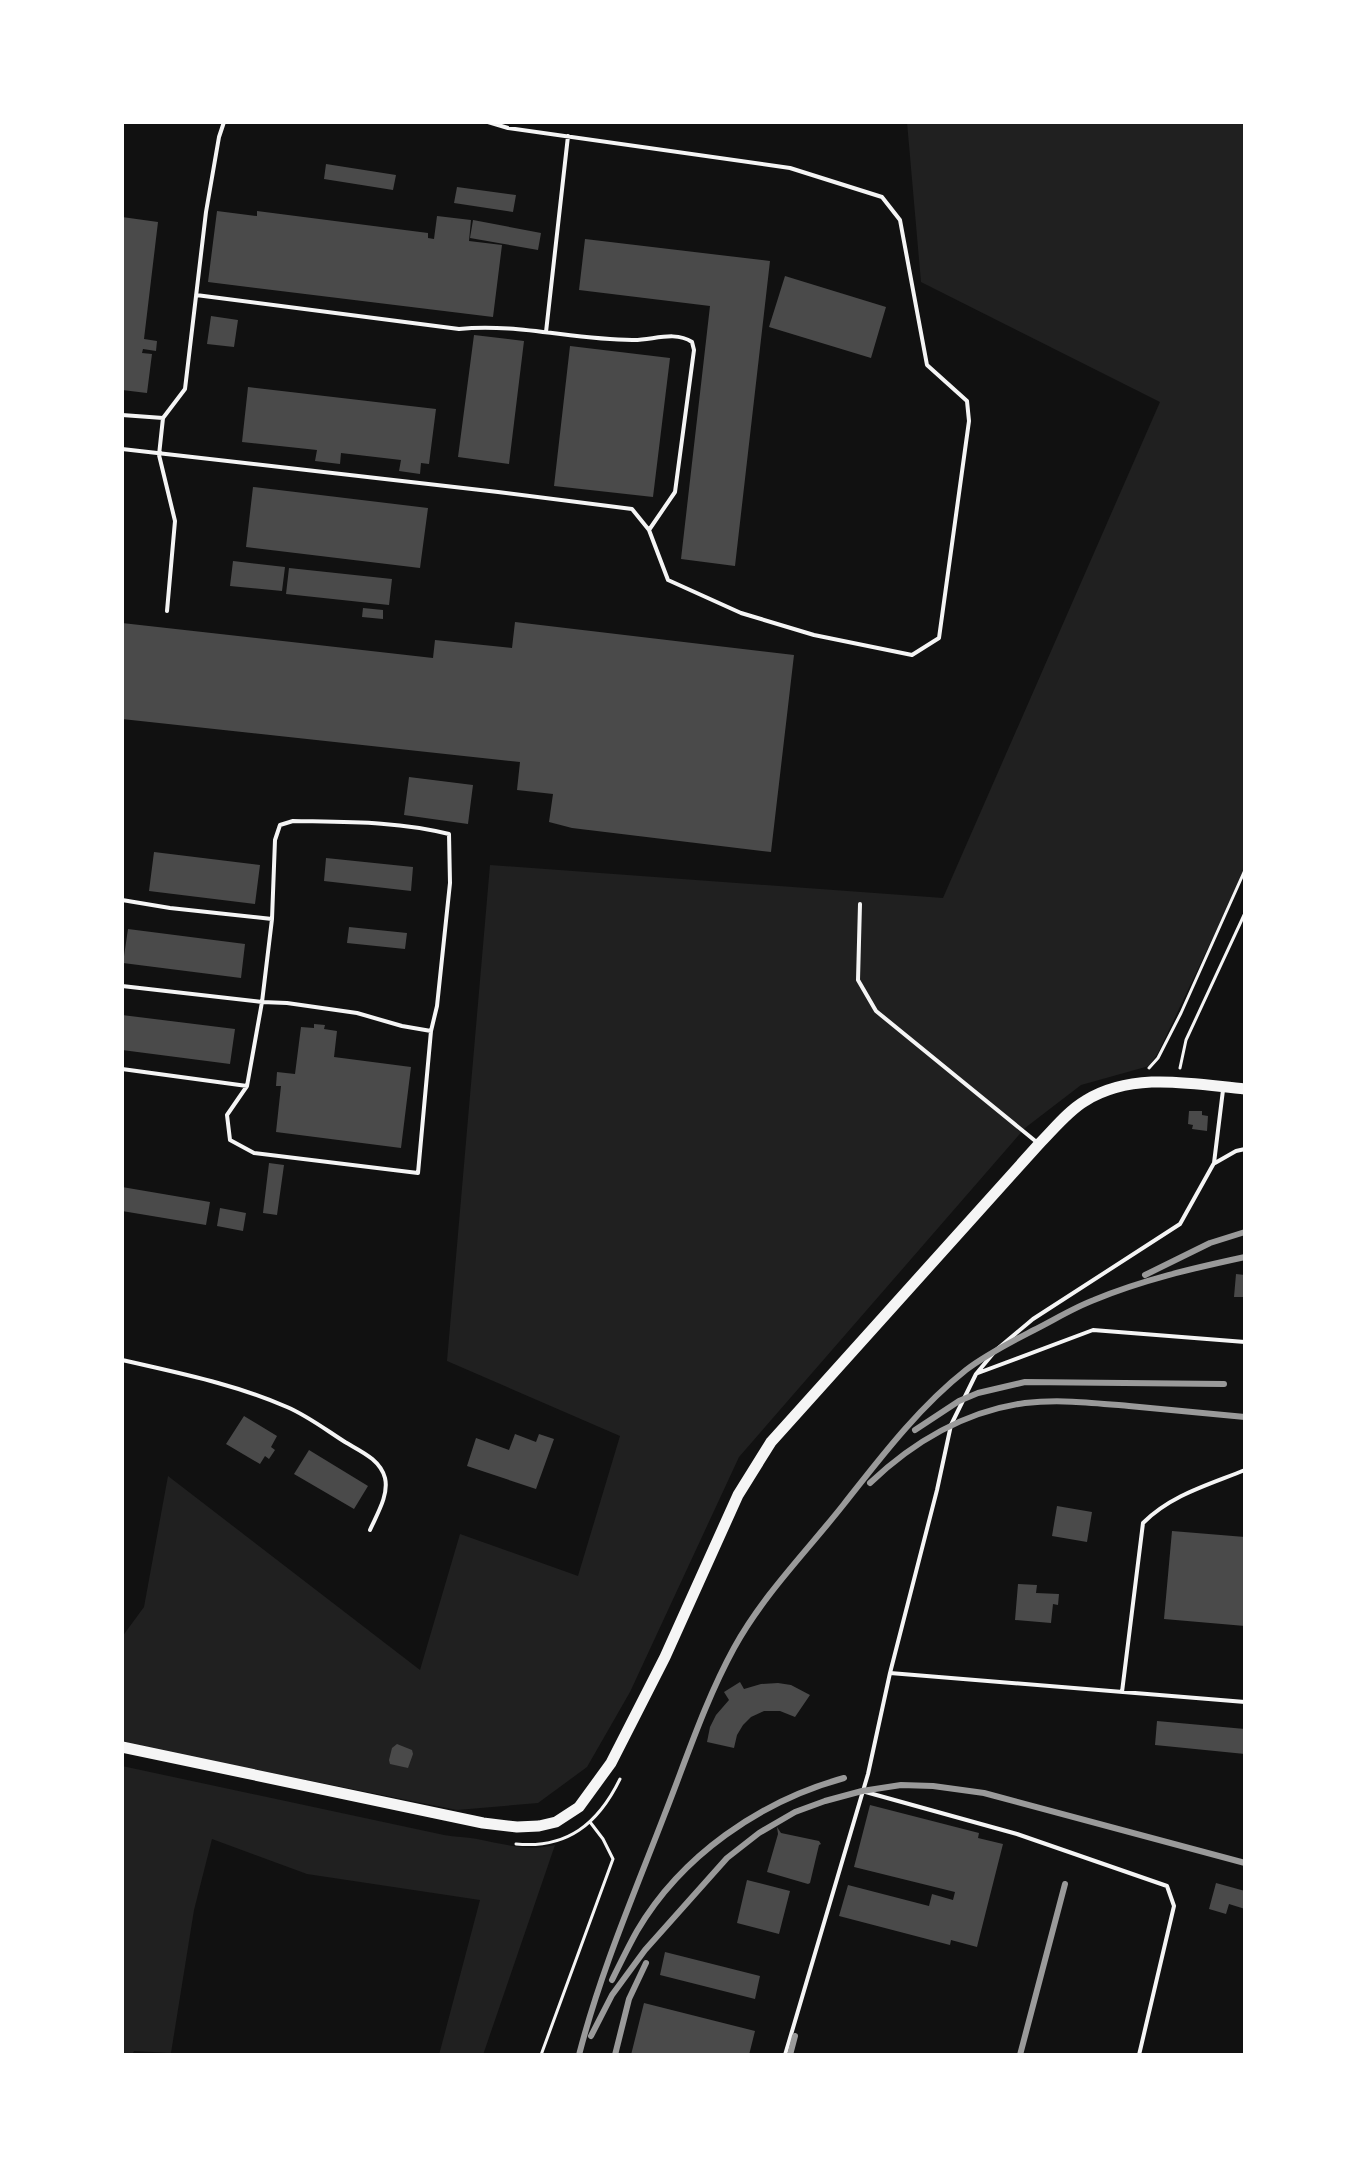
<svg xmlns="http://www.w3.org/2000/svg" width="1367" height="2177" viewBox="0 0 1367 2177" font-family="'Space Grotesk',sans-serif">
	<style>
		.green { fill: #202020 }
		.building { fill: #4a4a4a }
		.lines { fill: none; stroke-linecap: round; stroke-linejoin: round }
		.path { stroke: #f5f5f5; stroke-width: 3 }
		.service { stroke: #f5f5f5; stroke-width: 4 }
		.tertiary { stroke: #f5f5f5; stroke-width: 11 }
		.rail { stroke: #9a9a9a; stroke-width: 6 }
	</style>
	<rect width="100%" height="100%" fill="#111"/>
	<path class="green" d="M907 122H1245V870L1158 1053 1149 1066 1081 1085 1025 1128 739 1457 630 1692 587 1767 538 1803 457 1810 122 1743V1637L144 1607 168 1476 420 1670 460 1534 578 1576 620 1436 447 1361 490 865 943 898 1160 402 921 282Z
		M122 1766 444 1835C455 1837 466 1837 477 1839 504 1844 528 1852 555 1845L483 2055H439L480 1900 307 1874 212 1839 194 1910 171 2053 134 2051 132 2055H122Z"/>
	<path class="building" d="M326 164 396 175 393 190 324 179Z
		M457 187 516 195 513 212 454 203Z
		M217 211 257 216V211L428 233V238L434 239 437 216 471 220 469 241 502 245 493 317 208 282Z
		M122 217 158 222 144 339 157 341 156 351 143 349 142 353 152 354 147 393 122 390Z
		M473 220 541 233 538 250 470 238Z
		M585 239 770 261 735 566 681 559 710 306 579 290Z
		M785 276 886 307 871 358 769 327Z
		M211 316 238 320 234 347 207 344Z
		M474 335 524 341 509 464 458 457Z
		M570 346 670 358 653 497 554 486Z
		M248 387 436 409 429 464 421 463 420 474 399 471 401 460 341 453 340 464 315 461 317 450 242 442Z
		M253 487 428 508 420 568 246 547Z
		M233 561 285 567 282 591 230 586Z
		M289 568 392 579 389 605 286 594Z
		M363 608 383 610V619L362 617Z
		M515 622 794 655 771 852 572 828 549 822 553 794 517 790 520 762 122 719V623L433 658 435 640 512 648Z
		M409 777 473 785 468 824 404 815Z
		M154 852 260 865 255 904 149 891Z
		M326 858 413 867 411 891 324 881Z
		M349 927 407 933 405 949 347 943Z
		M128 929 245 944 241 978 123 963Z
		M122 1015 235 1029 230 1064 122 1050Z
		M314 1024 325 1025 324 1029 337 1031 334 1057 411 1067 401 1148 276 1132 281 1086H276L277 1072 295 1074 301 1027 314 1028Z
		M1189 1111H1202V1115L1208 1116 1207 1131 1192 1129 1193 1125 1188 1124Z
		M269 1163 284 1165 277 1215 263 1213Z
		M122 1187 210 1202 206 1225 122 1211Z
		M220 1208 246 1213 243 1231 217 1226Z
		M1236 1274 1245 1275V1297H1234Z
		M244 1416 277 1436 271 1447 275 1450 269 1459 265 1456 260 1464 226 1444Z
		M515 1434 536 1442 539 1434 554 1439 536 1489 467 1466 476 1438 509 1450Z
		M309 1450 368 1486 354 1509 294 1474Z
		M1057 1506 1092 1512 1087 1542 1052 1536Z
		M1172 1531 1245 1537V1626L1164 1619Z
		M1018 1584 1037 1585 1036 1593 1059 1594 1058 1605 1053 1604 1051 1623 1015 1620Z
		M740 1682 744 1689 761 1684 778 1683 791 1685 810 1695 795 1717 780 1711H764L751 1717 743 1725 737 1735 734 1748 707 1742 710 1727 716 1715 729 1700 724 1692Z
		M1157 1721 1245 1729V1754L1155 1745Z
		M397 1744 412 1750 413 1754 408 1768 390 1764 389 1760 392 1748Z
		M870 1805 979 1833 978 1838 1003 1844 977 1947 951 1940 950 1945 839 1916 848 1885 929 1906 932 1894 953 1900 955 1892 854 1867Z
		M777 1827 781 1833 819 1841 821 1844 819 1845 810 1883 808 1884 767 1872 778 1834Z
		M747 1880 790 1891 779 1934 737 1923Z
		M1216 1883 1245 1891V1909L1229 1904 1226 1914 1209 1909Z
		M665 1952 760 1976 755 1999 660 1975Z
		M644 2003 755 2031 749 2055H631Z"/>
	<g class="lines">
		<path class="path" d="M1149 1068 1158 1058 1181 1013 1245 870
			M1180 1068 1186 1040 1245 913
			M516 1844C567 1849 598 1824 620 1779
			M541 2055 613 1859 603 1839 590 1822"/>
		<path class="service" d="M196 295 459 329C517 323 574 340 632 340 651 341 674 330 692 342L694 350 675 492 649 530
			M546 332 568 136
			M122 415 163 418
			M122 449 498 492 632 509 649 530 668 580 741 613 814 635 912 655 939 638 969 421 967 401 927 365 900 220 882 197 790 168 508 128 488 122
			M167 611 175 521 159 455 163 418 185 389 206 212 219 137 224 122
			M293 821C345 822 398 821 449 834L450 883 437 1006 431 1031 418 1173 254 1153 230 1140 227 1115 247 1086 262 1002 272 919 275 840 280 825Z
			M122 900 170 908 272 919
			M860 904 858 980 876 1011 1039 1144
			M122 986 262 1002 287 1003 357 1013 402 1026 431 1031
			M122 1069 247 1086
			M1215 1163 1236 1151 1245 1149
			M122 1360C178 1373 235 1384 287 1407 308 1416 326 1430 345 1442 360 1451 380 1459 385 1478 389 1495 377 1514 370 1530
			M978 1373 1093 1330 1245 1342
			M890 1673 1245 1702
			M1122 1692 1143 1523C1171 1495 1208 1485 1245 1470
			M862 1791 1017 1834 1167 1886 1174 1906 1139 2055
			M785 2055 868 1774 890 1673 937 1490 951 1425 976 1374 996 1350 1033 1319 1180 1224 1214 1163 1223 1090"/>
		<path class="tertiary" d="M122 1747 483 1823 517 1827 539 1826 556 1822 579 1807 611 1763 665 1657 738 1495 771 1442 1039 1144C1053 1130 1068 1111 1085 1101 1133 1071 1193 1084 1245 1089"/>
		<path class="rail" d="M1145 1275 1210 1243 1245 1232
			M915 1430 959 1401 978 1393 1025 1382 1224 1384
			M870 1483C913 1442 966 1411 1025 1403 1060 1399 1095 1403 1129 1406 1168 1410 1206 1413 1245 1417
			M612 1980C620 1964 628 1947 637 1931 681 1856 760 1801 844 1778
			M591 2036 612 1995 645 1950 727 1858 759 1833 795 1812 825 1801 862 1791 901 1785 933 1786 984 1793 1245 1863
			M579 2055C600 1973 634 1894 664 1816 686 1760 705 1701 734 1648 763 1595 807 1551 844 1504 881 1457 919 1407 966 1370 987 1354 1011 1342 1034 1330 1054 1320 1073 1308 1094 1300 1142 1280 1194 1268 1245 1257
			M615 2055 629 1999 646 1963
			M790 2055 795 2036
			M1020 2055 1065 1884"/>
	</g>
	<rect width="1367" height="2177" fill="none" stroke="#ffffff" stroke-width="248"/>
</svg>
